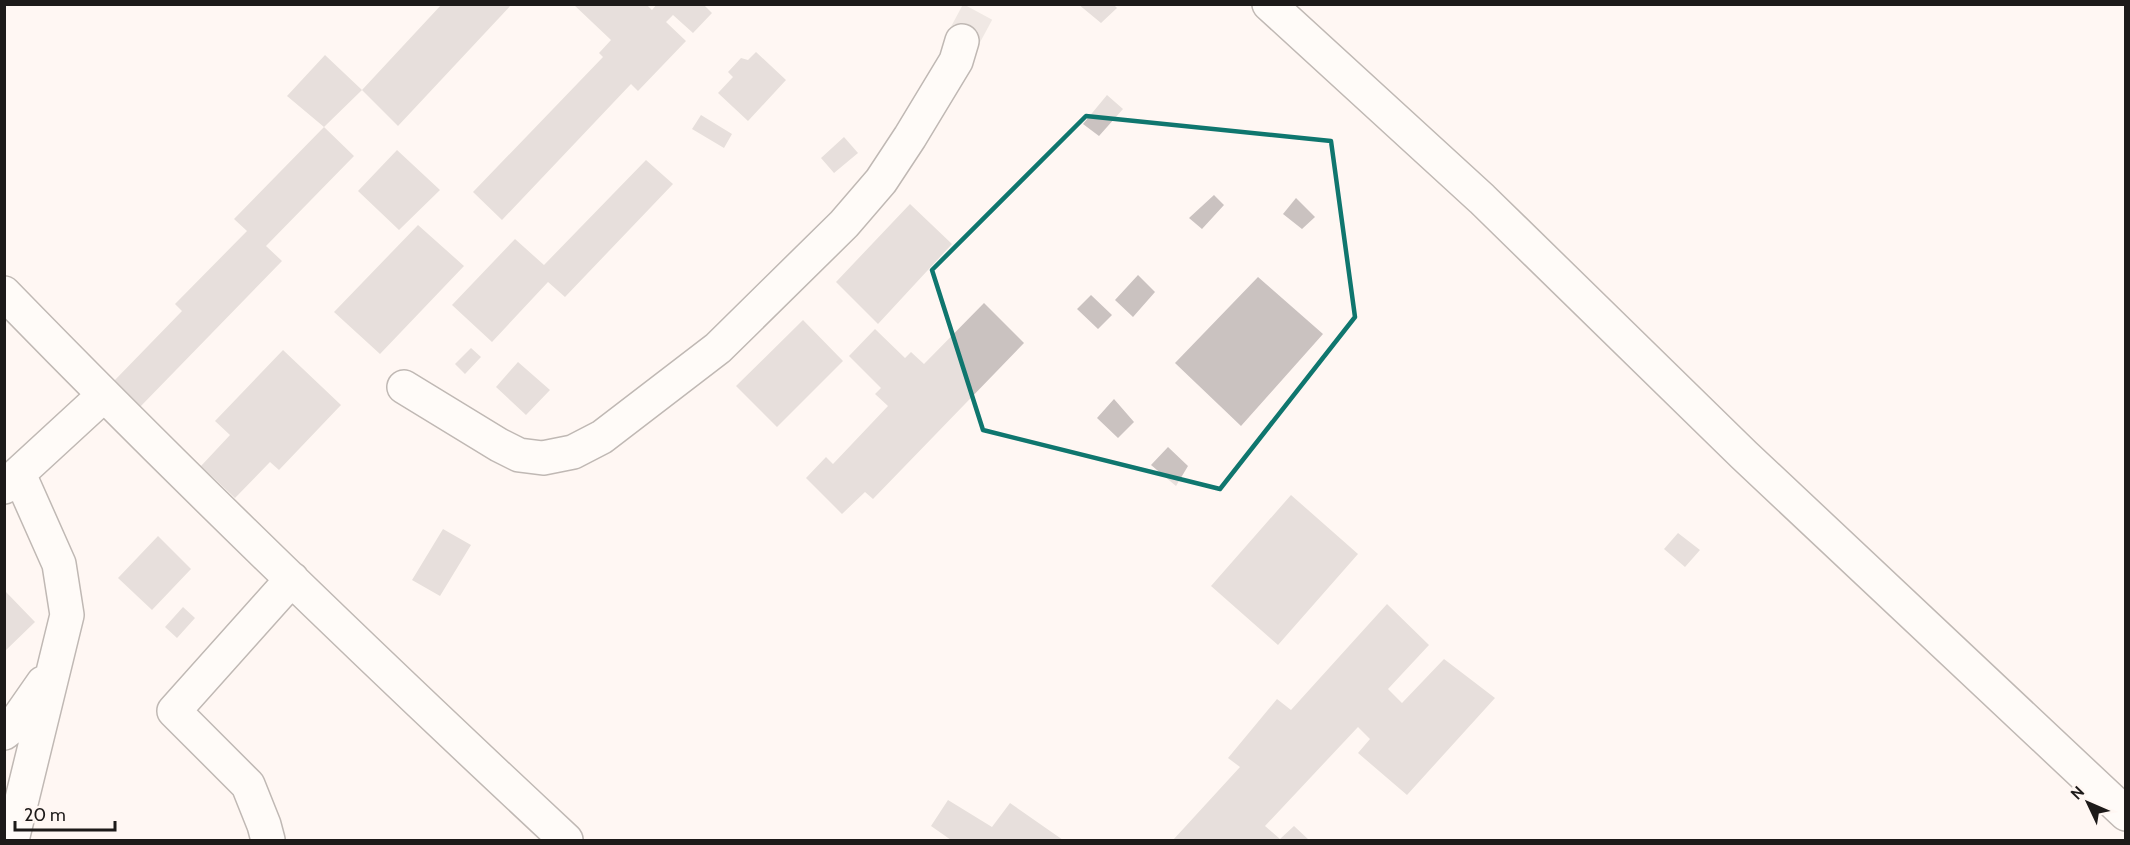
<svg xmlns="http://www.w3.org/2000/svg" width="2130" height="845" viewBox="0 0 2130 845" font-family="Cabin,sans-serif">
	<style>
		.building { fill: #cac2c0 }
		.lines { fill: none; stroke-linecap: round; stroke-linejoin: round }
		.street-tunnel { stroke: #ddd6d2; stroke-width: 33; stroke-dasharray: 33 16; stroke-linecap: butt }
		.street-casing { stroke: #736c69; stroke-width: 36 }
		.secondary-casing { stroke: #736c69; stroke-width: 36 }
		.street { stroke: #fff; stroke-width: 33 }
		.secondary { stroke: #fff; stroke-width: 33 }
		.marked { fill: none; stroke: #0f766e; stroke-width: 4.5; stroke-linejoin: round }
	</style>
	<rect width="100%" height="100%" fill="#fff7f3"/>
	<path class="building" d="M442 4H512L398 126 362 90Z
		M573 4H646L652 10 657 4H703L712 13 693 33 673 15 666 22 686 41 638 91 631 84 502 220 473 192 603 57 599 53 611 40Z
		M1078 4H1113L1117 8 1101 23Z
		M756 52 786 80 748 121 718 93 733 77 728 72 741 58 748 60Z
		M325 55 362 90 324 127 287 96Z
		M1107 95 1123 109 1099 136 1083 124Z
		M701 115 732 134 724 148 692 129Z
		M324 127 354 156 266 246 282 261 140 407 114 381 182 311 175 304 247 231 234 219Z
		M844 137 858 153 834 173 821 158Z
		M397 150 440 190 399 230 358 191Z
		M646 160 673 184 565 297 548 282 492 342 452 305 515 239 544 265Z
		M1214 195 1224 205 1202 229 1189 218Z
		M1296 198 1315 217 1302 229 1283 214Z
		M910 204 952 244 878 324 836 282Z
		M418 225 464 266 380 354 334 312Z
		M1138 275 1155 292 1133 317 1115 300Z
		M1258 277 1323 334 1241 426 1175 363Z
		M1091 295 1112 315 1098 329 1077 309Z
		M984 303 1024 343 873 499 865 492 842 514 806 478 826 457 833 464 888 406 875 394 881 388 849 356 875 329 905 358 911 352 924 364Z
		M803 320 843 361 777 427 736 386Z
		M471 348 481 357 465 374 455 364Z
		M283 350 341 405 279 470 270 462 235 498 201 466 230 435 215 421Z
		M518 362 550 390 526 415 496 387Z
		M1114 399 1134 422 1118 438 1097 418Z
		M1168 447 1188 466 1176 486 1151 465Z
		M1291 495 1358 554 1278 645 1211 586Z
		M443 529 471 545 440 596 412 580Z
		M1678 533 1700 550 1685 567 1664 549Z
		M158 536 191 569 152 610 118 578Z
		M6 592 35 622 4 652V593Z
		M1387 604 1429 645 1388 689 1402 703 1444 659 1495 698 1407 795 1358 753 1370 739 1358 727 1265 826 1280 839 1294 826 1309 840H1173L1240 767 1228 758 1277 699 1291 710Z
		M183 607 195 618 177 638 165 627Z
		M948 800 992 827 1010 803 1063 840H951L931 826Z"/>
	<g class="lines">
		<path class="street-tunnel" d="M962 41 982 4"/>
		<defs>
			<path id="street" d="M4 293C186 480 375 662 566 840
				M404 387 499 445 519 455 543 458 573 452 602 437 718 348 844 224 881 181 910 137 956 61 962 41
				M4 487 104 395
				M4 733 13 726 43 683
				M12 840 67 615 59 564 19 474
				M268 840 264 825 248 785 174 711 292 579"/>
			<path id="secondary" d="M1269 4 1482 199 1744 455 2126 814"/>
		</defs>
		<use href="#street" class="street-casing"/>
		<use href="#secondary" class="secondary-casing"/>
		<use href="#street" class="street"/>
		<use href="#secondary" class="secondary"/>
	</g>
	<path d="M0 0H2130V845H0ZM1086 116 1331 141 1355 317 1220 489 983 430 932 270Z" fill="#fff7f3" fill-opacity=".55" fill-rule="evenodd"/>
	<path class="marked" d="M1086 116 1331 141 1355 317 1220 489 983 430 932 270Z"/>
	<rect width="2130" height="845" fill="none" stroke="#1d1a19" stroke-width="12"/>
	<g transform="translate(2088 803) rotate(314)" stroke="#fff7f3" stroke-width="4.5" paint-order="stroke">
	<path d="M0-4.5L10 22L0 15L-10 22Z" fill="#1d1a19"/>
	<text y="-9" font-size="16" font-weight="bold" text-anchor="middle" fill="#1d1a19">N</text>
	</g>
	<path d="M15 821v9h100v-9" fill="none" stroke="#1d1a19" stroke-width="3"/>
	<text x="24" y="821" font-size="18" fill="#1d1a19" stroke="#fff7f3" stroke-width="4.5" paint-order="stroke">20 m</text>
</svg>
